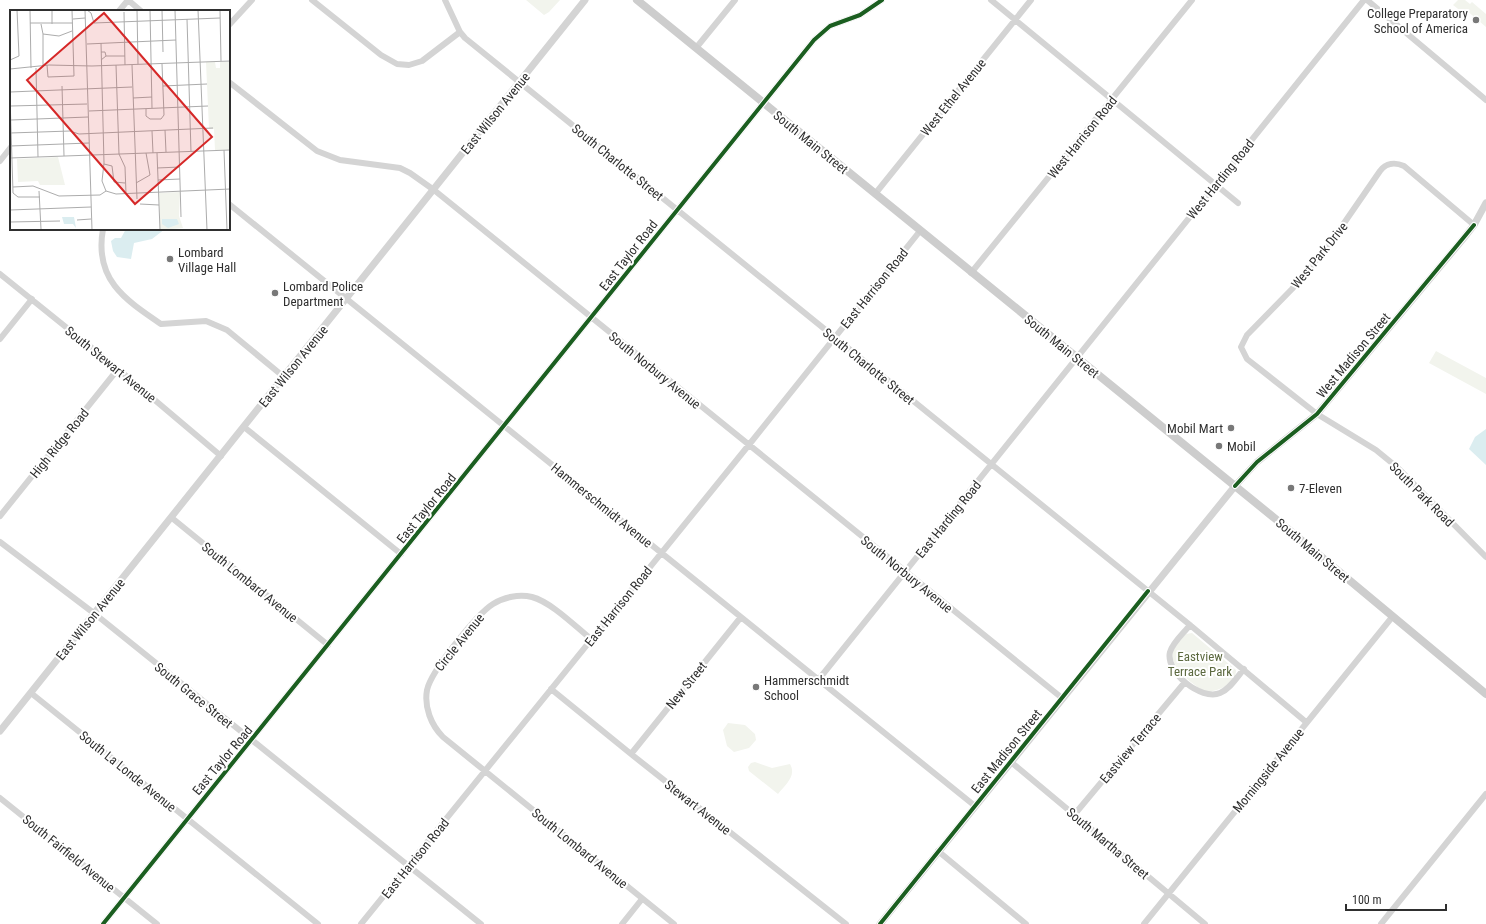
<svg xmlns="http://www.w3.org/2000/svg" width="1486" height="924" viewBox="0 0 1486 924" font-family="'Roboto Condensed',sans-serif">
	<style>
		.green { fill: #f2f4ed }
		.water { fill: #dbedf0 }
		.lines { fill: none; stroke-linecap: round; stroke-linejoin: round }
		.minor { stroke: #d4d4d4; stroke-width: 6 }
		.tertiary { stroke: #d4d4d4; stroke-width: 7 }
		.secondary { stroke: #cdcdcd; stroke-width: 8 }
		.cycleway-casing { stroke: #fff; stroke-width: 6 }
		.cycleway { stroke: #1b5e20; stroke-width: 4 }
		.poi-dot { fill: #787878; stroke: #fff; stroke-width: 1.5 }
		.labels { text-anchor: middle; stroke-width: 4; stroke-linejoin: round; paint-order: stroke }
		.poi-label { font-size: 13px; fill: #2f2f2f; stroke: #fff; text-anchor: start }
		.street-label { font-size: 13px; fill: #2f2f2f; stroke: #fff }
		.park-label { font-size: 13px; fill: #5c693f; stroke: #fff }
		.inset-road { fill: none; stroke: #acacac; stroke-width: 1 }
		.view { fill: #d62828; fill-opacity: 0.15; stroke: #d62828; stroke-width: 2 }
		.inset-edge { fill: none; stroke: #2f2f2f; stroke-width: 2 }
	</style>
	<rect width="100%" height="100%" fill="#fff"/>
	<path class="green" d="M526 0H560L549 12 544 15Z
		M1458 0H1465L1470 4 1472 2 1486 14V27L1465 9 1462 12 1453 5Z
		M1436 351 1486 378V394L1429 363Z
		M1192 633 1236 670C1236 686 1217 691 1205 692 1193 684 1169 669 1173 652 1175 645 1181 640 1186 634Z
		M728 723 745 725 755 734 756 740 749 748 734 752 727 746 723 730Z
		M755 762 772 768 790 764C797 776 785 785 778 794L749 771 748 767 751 763Z"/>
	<path class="water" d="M126 229H165L152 239 134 243 131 259 117 257 113 251 111 241 115 238H121Z
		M1486 429V465L1469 449 1475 437Z"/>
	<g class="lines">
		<path class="minor" d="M128 0 141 11
			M312 0 381 55 397 64 409 65 422 61 460 32
			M445 0 460 32 465 38 1190 625 1306 722
			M991 0 1238 203
			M1367 0 1486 100
			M119 11 128 0
			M229 25 252 0
			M696 48 735 0
			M229 82 317 151 340 160 400 168 410 173 434 190 1062 698
			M0 161 11 147
			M875 194 1031 0
			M229 204 975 806
			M1474 225 1404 166C1395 162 1386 163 1380 171L1331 242 1292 289 1247 335 1241 347 1247 359 1317 414 1376 450 1398 468 1486 557
			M103 229C94 279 124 299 161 324L206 321 227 330 284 377
			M971 273 1192 0
			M0 274 118 369 221 456
			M0 339 32 299
			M244 427 401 554
			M0 516 118 369
			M172 518 328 645
			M0 542 95 614 481 924
			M1190 625C1184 633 1173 642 1170 652 1165 672 1201 701 1220 693 1230 689 1237 677 1244 669
			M591 639C575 626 551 602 532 597 519 594 504 597 493 604 477 614 431 671 427 690 424 707 431 725 443 737L674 924
			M819 679 1364 0
			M551 689 631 754 846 924
			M31 693 318 924
			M631 754 741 617
			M1011 762 1205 924
			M0 798 157 924
			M1074 815 1185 682
			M938 851 1026 924
			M103 924 814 40 830 26 860 15 882 0
			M361 924 748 446 920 231
			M622 924 642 899
			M1144 924 1393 616
			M1381 924 1486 794"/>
		<path class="tertiary" d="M0 731 585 0
			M880 924 1235 486 1257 462 1317 414 1463 239 1474 225 1486 203"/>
		<path class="secondary" d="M637 0 1283 525 1486 694"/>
		<defs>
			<path id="cycleway" d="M1235 486 1257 462 1317 414 1474 225
				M103 924 814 40 830 26 860 15 882 0
				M880 924 1148 591"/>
		</defs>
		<use href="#cycleway" class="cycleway-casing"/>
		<use href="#cycleway" class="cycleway"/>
	</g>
	<g class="poi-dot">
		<circle cx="1476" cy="20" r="4"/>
		<circle cx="170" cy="259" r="4"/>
		<circle cx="275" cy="293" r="4"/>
		<circle cx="1231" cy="428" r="4"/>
		<circle cx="1219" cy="446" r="4"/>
		<circle cx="1291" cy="488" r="4"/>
		<circle cx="756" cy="687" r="4"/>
	</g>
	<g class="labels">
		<g class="poi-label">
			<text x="1468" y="18" text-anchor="end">College Preparatory<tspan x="1468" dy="15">School of America</tspan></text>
			<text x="178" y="257">Lombard<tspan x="178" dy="15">Village Hall</tspan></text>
			<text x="283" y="291">Lombard Police<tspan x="283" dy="15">Department</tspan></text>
			<text x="1223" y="433" text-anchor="end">Mobil Mart</text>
			<text x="1227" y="451">Mobil</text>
			<text x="1299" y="493">7-Eleven</text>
			<text x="764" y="685">Hammerschmidt<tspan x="764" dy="15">School</tspan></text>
		</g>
		<g class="street-label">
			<text transform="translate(953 97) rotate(-51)" y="5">West Ethel Avenue</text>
			<text transform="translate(495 113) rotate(-51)" y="5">East Wilson Avenue</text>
			<text transform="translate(1082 137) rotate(-51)" y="5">West Harrison Road</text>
			<text transform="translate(811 142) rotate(39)" y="5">South Main Street</text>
			<text transform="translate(618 162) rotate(39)" y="5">South Charlotte Street</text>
			<text transform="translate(1220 179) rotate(-51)" y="5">West Harding Road</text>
			<text transform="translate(628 255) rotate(-52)" y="5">East Taylor Road</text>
			<text transform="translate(1319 255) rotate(-51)" y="5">West Park Drive</text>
			<text transform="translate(874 288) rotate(-51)" y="5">East Harrison Road</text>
			<text transform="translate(1062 346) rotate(39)" y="5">South Main Street</text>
			<text transform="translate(1353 355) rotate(-50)" y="5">West Madison Street</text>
			<text transform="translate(111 364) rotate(39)" y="5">South Stewart Avenue</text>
			<text transform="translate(293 366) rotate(-51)" y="5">East Wilson Avenue</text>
			<text transform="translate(869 366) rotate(39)" y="5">South Charlotte Street</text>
			<text transform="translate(655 370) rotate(39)" y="5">South Norbury Avenue</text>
			<text transform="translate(59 443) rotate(-51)" y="5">High Ridge Road</text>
			<text transform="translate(1422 494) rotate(45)" y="5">South Park Road</text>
			<text transform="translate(602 505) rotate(39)" y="5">Hammerschmidt Avenue</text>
			<text transform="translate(426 508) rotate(-51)" y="5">East Taylor Road</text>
			<text transform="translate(948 519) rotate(-51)" y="5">East Harding Road</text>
			<text transform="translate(1313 550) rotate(40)" y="5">South Main Street</text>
			<text transform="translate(907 574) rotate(39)" y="5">South Norbury Avenue</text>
			<text transform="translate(250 582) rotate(39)" y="5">South Lombard Avenue</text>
			<text transform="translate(618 606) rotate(-51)" y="5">East Harrison Road</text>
			<text transform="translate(90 619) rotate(-51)" y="5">East Wilson Avenue</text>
			<text transform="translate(459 642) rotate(-51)" y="5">Circle Avenue</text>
			<text transform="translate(686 685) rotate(-51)" y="5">New Street</text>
			<text transform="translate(194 695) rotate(39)" y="5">South Grace Street</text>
			<text transform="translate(1130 748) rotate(-50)" y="5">Eastview Terrace</text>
			<text transform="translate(1006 751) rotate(-51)" y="5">East Madison Street</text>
			<text transform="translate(222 760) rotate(-50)" y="5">East Taylor Road</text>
			<text transform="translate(1268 770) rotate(-51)" y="5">Morningside Avenue</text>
			<text transform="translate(128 771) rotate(39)" y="5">South La Londe Avenue</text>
			<text transform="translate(698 807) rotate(38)" y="5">Stewart Avenue</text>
			<text transform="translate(1108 843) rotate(40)" y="5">South Martha Street</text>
			<text transform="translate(580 848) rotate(39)" y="5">South Lombard Avenue</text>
			<text transform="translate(69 853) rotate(39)" y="5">South Fairfield Avenue</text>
			<text transform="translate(415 858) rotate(-51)" y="5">East Harrison Road</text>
		</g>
		<g class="park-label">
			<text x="1200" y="661">Eastview<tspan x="1200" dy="15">Terrace Park</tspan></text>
		</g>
	</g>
	<g transform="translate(10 10)">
		<rect width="220" height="220" fill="#fff"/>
		<path d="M220 51V140H205L204 119H199L196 52H205L206 58H210V52ZM48 147 55 175H30L28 171 8 172 7 149ZM170 182 169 206 173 218 150 220 149 183Z" fill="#f2f4ed"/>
		<path d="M52 207H64L66 218 63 214H54ZM152 209H167L169 214 158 218 152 214Z" fill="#dbedf0"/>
		<path class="inset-road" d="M20 0 21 58M75 0 82 220M77 0 81 3 84 13 210 8M127 0 128 54M140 0 142 98M152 0 153 42M165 0 171 207M188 0 197 220M210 0 211 51M42 1V14M114 2 115 55M63 9 75 8M177 9 181 142M20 13H63M31 14 33 24 49 26 62 21M33 24V56M91 33 94 153 92 171 96 181 106 184 220 179M77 34 166 30M91 42H95L96 46 91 50M96 46H115M0 50 9 46 7 0M37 55 38 67 64 66 62 0M106 55 109 144 115 157 116 184M122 55 127 189M26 58 28 147M0 59 39 55 82 56 220 51M52 76 54 146M153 76 197 74M0 82 122 77M0 87 3 183 8 187H30M123 88 142 87M1 96 77 94M136 99V106L140 109H151L154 105 152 54M79 101 198 96M1 110 78 107M155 120 156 142M142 121 143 143M0 123 60 121 69 124 203 118M0 136 79 133M214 140 217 220M147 143 150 220M0 148 220 140M94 154 102 156 104 172 115 173M147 158 170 157M148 170 170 169M126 173 140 165 136 143M3 177 23 176 49 186 90 185 96 181M29 181 31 219M130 194 149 195M0 200 81 197M67 210 81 209M0 212 50 211"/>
		<path class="view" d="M94 3 202 127 125 194 17 70Z"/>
		<rect width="220" height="220" class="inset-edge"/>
	</g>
	<path d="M1346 904v6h100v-6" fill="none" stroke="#2f2f2f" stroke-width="2"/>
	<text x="1352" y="904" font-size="12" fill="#2f2f2f" stroke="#ffffff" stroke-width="3" paint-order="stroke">100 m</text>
</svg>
